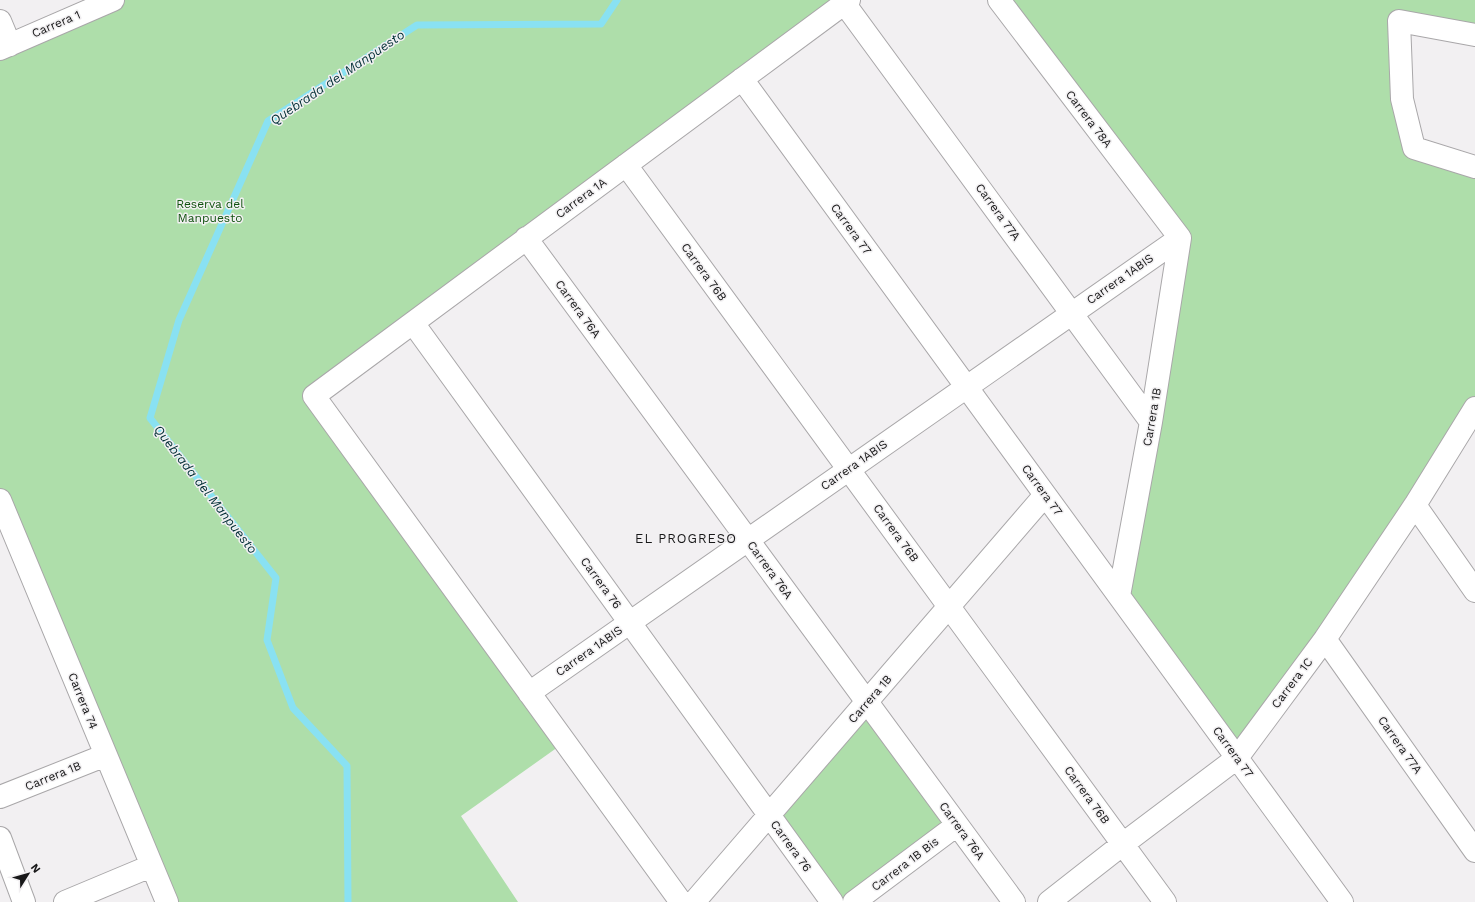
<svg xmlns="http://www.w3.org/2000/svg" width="1475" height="902" viewBox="0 0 1475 902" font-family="'Work Sans',sans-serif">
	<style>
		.green { fill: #aedeaa }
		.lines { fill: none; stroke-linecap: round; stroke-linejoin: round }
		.stream { stroke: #89e1f2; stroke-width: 7 }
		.minor-casing { stroke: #a9a7a9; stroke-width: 24 }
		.minor { stroke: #fff; stroke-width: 22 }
		.labels { text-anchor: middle; stroke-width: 3; stroke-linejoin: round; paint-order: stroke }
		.street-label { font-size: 12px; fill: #181819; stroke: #f2f0f2 }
		.park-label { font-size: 12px; fill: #10520f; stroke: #f2f0f2 }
		.water-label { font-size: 13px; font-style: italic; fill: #033037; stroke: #f2f0f2 }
		.neighbourhood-label { font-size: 13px; letter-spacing: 1px; fill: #181819; stroke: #f2f0f2 }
	</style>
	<rect width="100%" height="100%" fill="#f2f0f2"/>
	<path class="green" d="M116 0H849L314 396 565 742 461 816 518 902H167L0 500V55Z
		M999 0H1475V35L1400 21 1414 148 1475 167V408L1229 763 1119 596 1180 238Z
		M867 702 957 825 854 902H832L769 815Z"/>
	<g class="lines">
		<path class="stream" d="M348 902 347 766 293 708 267 640 276 578 150 418 179 320 268 121 417 25 601 24 617 0"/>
		<defs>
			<path id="minor" d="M999 0 1180 238
				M844 3 1151 422
				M0 21 10 45
				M1475 35 1399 21 1402 99 1414 148 1475 167
				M0 49 113 0
				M742 79 1342 902
				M626 165 1165 902
				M526 238 1014 902
				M413 323 832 902
				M0 500 167 902
				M1415 505 1475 591
				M1119 596 1151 422 1180 238
				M1325 639 1475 851
				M529 693 1180 238
				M0 797 106 755
				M0 838 24 902
				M65 902 151 866
				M681 902 314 396 849 0
				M694 902 1045 495
				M854 902 957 825
				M1049 902 1123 844 1237 758 1325 639 1415 505 1475 408"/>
		</defs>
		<use href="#minor" class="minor-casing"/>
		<use href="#minor" class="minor"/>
	</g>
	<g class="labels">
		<g class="street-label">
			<text transform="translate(56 24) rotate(-23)" y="4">Carrera 1</text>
			<text transform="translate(1089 119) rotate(53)" y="4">Carrera 78A</text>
			<text transform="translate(581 198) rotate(-36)" y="4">Carrera 1A</text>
			<text transform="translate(998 212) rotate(54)" y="4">Carrera 77A</text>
			<text transform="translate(851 229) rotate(54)" y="4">Carrera 77</text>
			<text transform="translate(704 272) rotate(54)" y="4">Carrera 76B</text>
			<text transform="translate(1120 279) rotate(-35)" y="4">Carrera 1ABIS</text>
			<text transform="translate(578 309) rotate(54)" y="4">Carrera 76A</text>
			<text transform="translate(1152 417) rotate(-80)" y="4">Carrera 1B</text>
			<text transform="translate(854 465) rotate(-35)" y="4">Carrera 1ABIS</text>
			<text transform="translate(1042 490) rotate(54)" y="4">Carrera 77</text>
			<text transform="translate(896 533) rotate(54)" y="4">Carrera 76B</text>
			<text transform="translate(770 570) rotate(54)" y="4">Carrera 76A</text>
			<text transform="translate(601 583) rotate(54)" y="4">Carrera 76</text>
			<text transform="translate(589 651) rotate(-35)" y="4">Carrera 1ABIS</text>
			<text transform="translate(1292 683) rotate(-53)" y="4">Carrera 1C</text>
			<text transform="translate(870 699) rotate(-49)" y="4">Carrera 1B</text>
			<text transform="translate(83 701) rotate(68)" y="4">Carrera 74</text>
			<text transform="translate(1400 745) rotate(55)" y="4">Carrera 77A</text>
			<text transform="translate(1233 752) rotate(54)" y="4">Carrera 77</text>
			<text transform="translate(53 776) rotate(-22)" y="4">Carrera 1B</text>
			<text transform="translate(1087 795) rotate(54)" y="4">Carrera 76B</text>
			<text transform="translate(962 831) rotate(54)" y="4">Carrera 76A</text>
			<text transform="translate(791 846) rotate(54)" y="4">Carrera 76</text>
			<text transform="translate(905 864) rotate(-37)" y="4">Carrera 1B Bis</text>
		</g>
		<g class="park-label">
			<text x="210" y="208">Reserva del<tspan x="210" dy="14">Manpuesto</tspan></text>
		</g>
		<g class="water-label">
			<text transform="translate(337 77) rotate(-34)" y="5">Quebrada del Manpuesto</text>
			<text transform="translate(206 489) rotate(52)" y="5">Quebrada del Manpuesto</text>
		</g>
		<g class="neighbourhood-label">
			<text x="686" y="543">EL PROGRESO</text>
		</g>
	</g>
	<g transform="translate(28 874) rotate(53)" stroke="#f2f0f2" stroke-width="3" paint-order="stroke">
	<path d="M0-3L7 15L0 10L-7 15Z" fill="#181819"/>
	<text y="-6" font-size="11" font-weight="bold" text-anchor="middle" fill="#181819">N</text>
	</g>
</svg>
